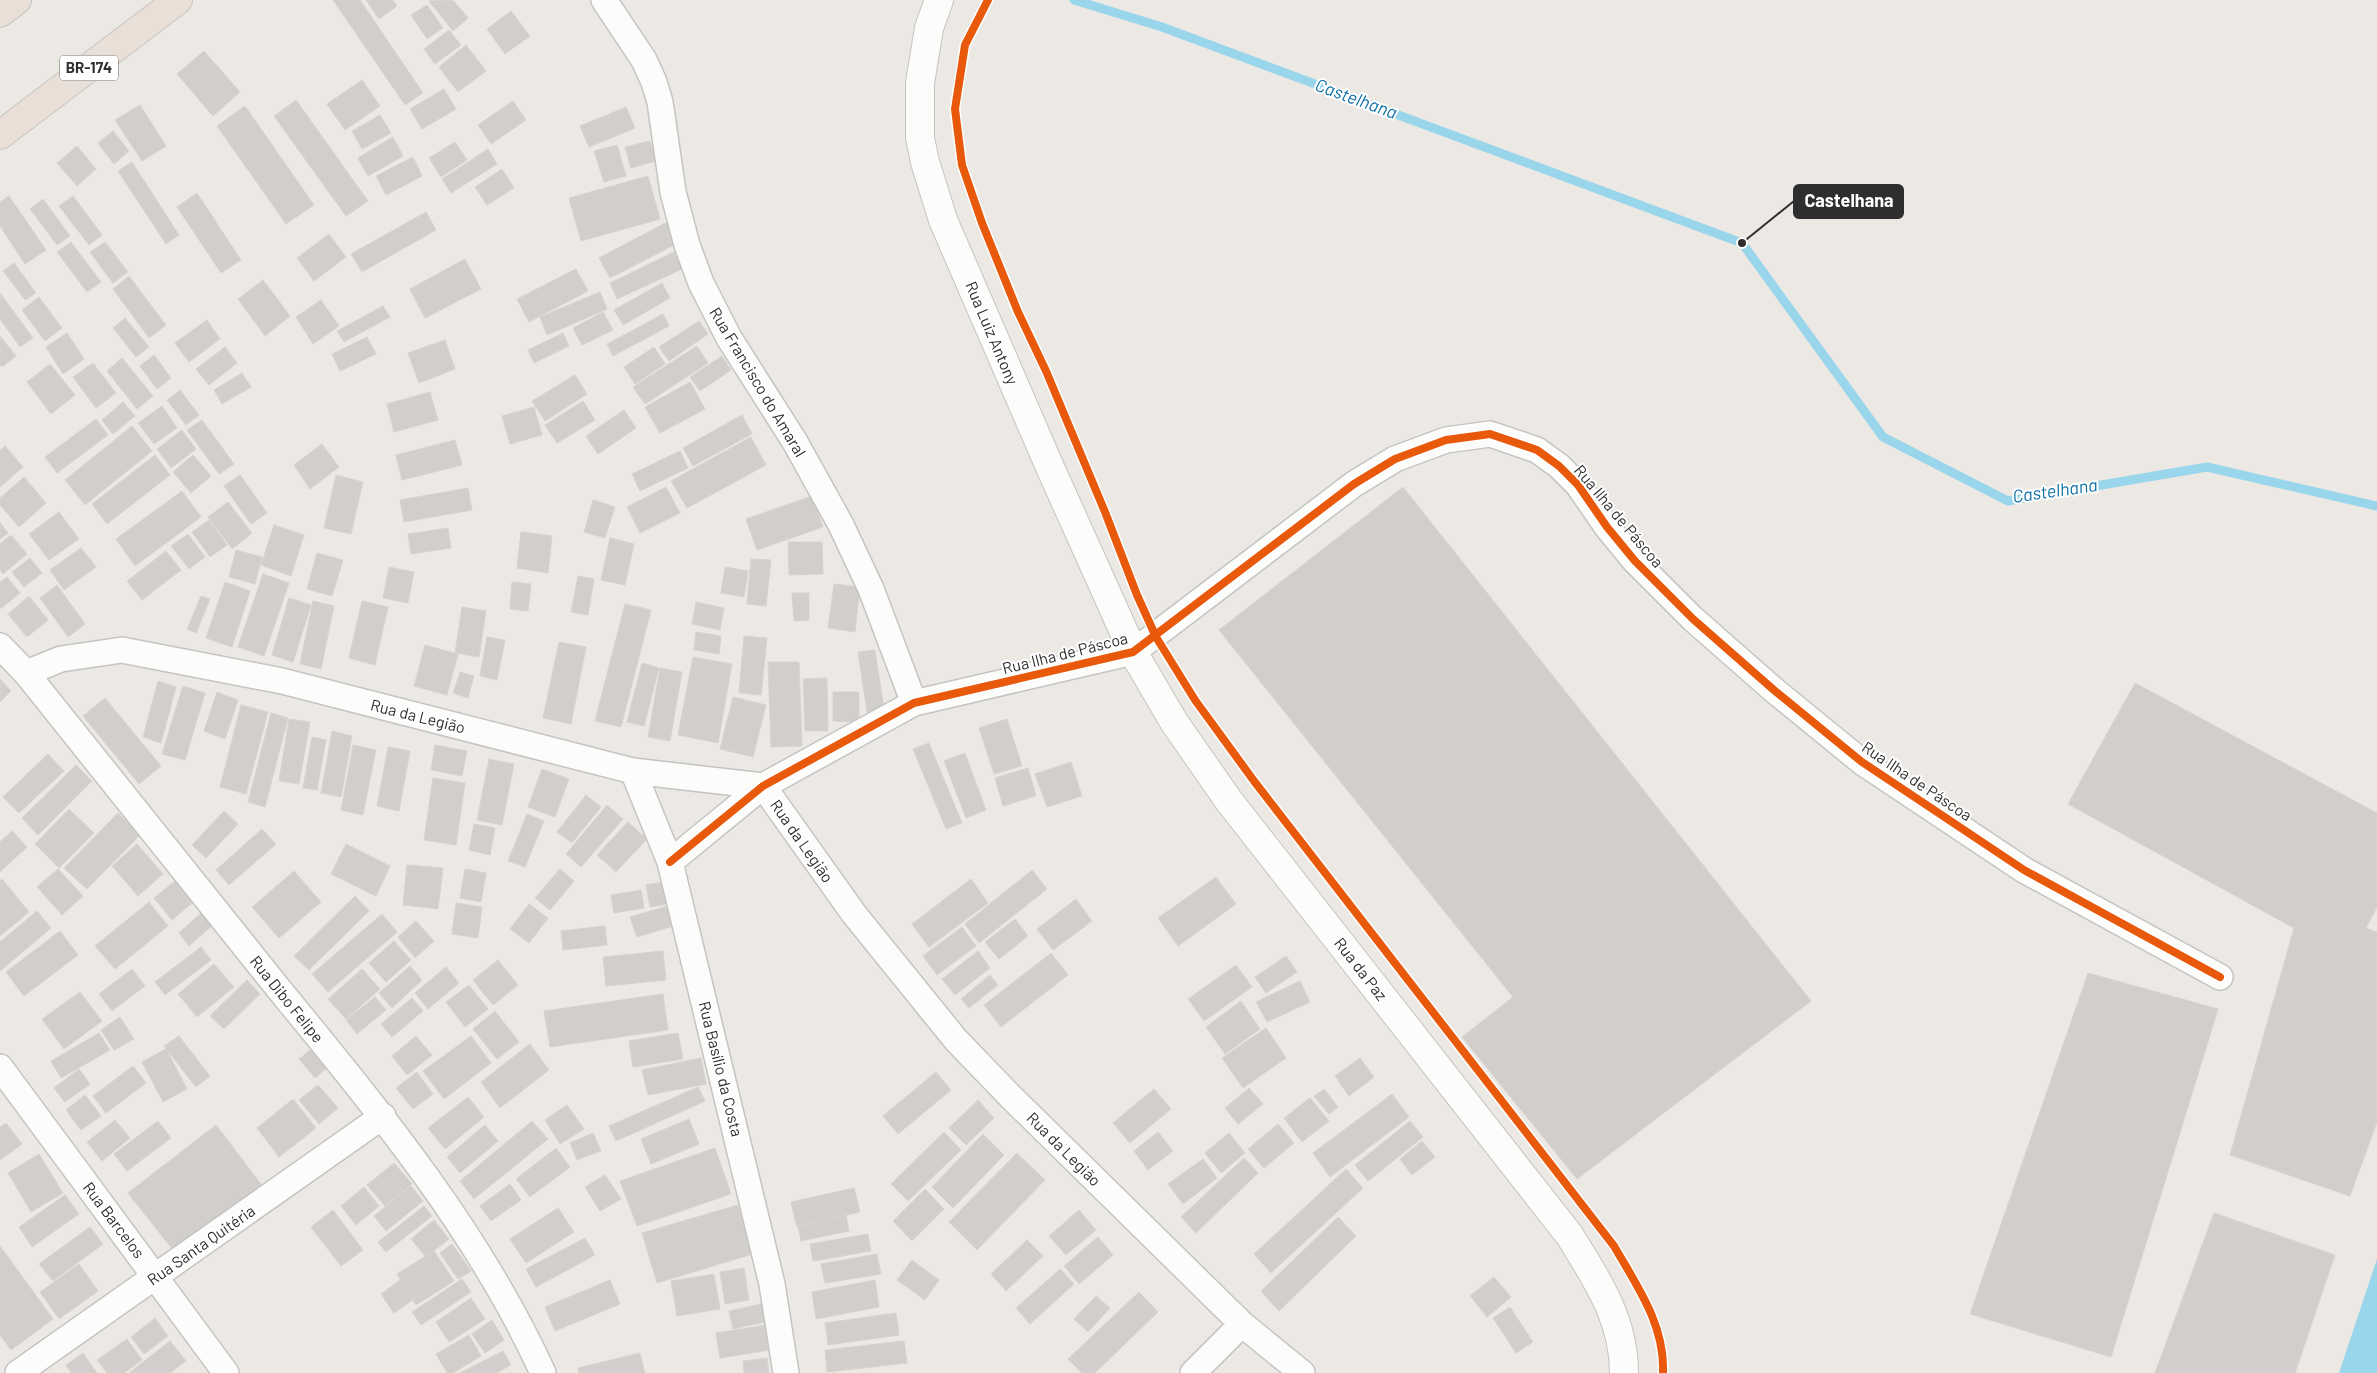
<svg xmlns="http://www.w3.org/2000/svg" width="2377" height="1373" viewBox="0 0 2377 1373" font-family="Barlow,sans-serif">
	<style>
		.water { fill: #99d6ec }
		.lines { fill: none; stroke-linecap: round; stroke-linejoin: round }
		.stream { stroke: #99d6ec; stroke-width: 9 }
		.building { fill: #d1cecb; stroke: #d7d4d0 }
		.street-casing { stroke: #c5c4c5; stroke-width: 28 }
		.secondary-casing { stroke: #c5c4c5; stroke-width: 30 }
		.highway-casing { stroke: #c6c5c4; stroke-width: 30 }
		.street { stroke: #fcfcfb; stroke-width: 25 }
		.secondary { stroke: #fcfcfb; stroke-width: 28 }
		.highway { stroke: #eadfd6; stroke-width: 28 }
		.cycleway-casing { stroke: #fff; stroke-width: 11 }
		.cycleway { stroke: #e8590c; stroke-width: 8 }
		.labels { text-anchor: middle; stroke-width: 4; stroke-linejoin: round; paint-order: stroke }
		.shield { fill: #fff; stroke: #6d6d6d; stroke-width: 1 }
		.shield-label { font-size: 15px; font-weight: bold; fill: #2e2e2e }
		.street-label { font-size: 16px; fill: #2e2e2e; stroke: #fff }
		.water-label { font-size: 18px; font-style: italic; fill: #0d6fa3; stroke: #fff }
		.leader { fill: none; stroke: #2e2e2e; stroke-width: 2 }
		.callout-dot { fill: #2e2e2e; stroke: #fff; stroke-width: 2 }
		.callout { fill: #2e2e2e; stroke: #2e2e2e; stroke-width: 2 }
		.callout-label { font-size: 18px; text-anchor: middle; font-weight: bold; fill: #fff }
	</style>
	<rect width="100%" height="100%" fill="#ece8e4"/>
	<path class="water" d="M2377 1259V1373H2339Z"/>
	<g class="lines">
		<path class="stream" d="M1074 0 1162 27 1742 243 1883 437 2008 501 2207 467 2377 506"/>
	</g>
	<path class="building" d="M333 0H360L423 93 405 105Z
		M366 0H393L397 6 379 19Z
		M453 0 468 18 453 31 429 1Z
		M427 5 443 28 427 39 411 15Z
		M511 11 530 36 505 54 487 29Z
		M449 30 461 45 435 64 424 49Z
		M466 45 486 71 458 92 439 67Z
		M204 51 240 92 213 116 177 74Z
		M362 80 380 106 345 130 327 104Z
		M444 89 456 109 422 129 410 109Z
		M296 100 368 201 346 216 274 116Z
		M513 101 526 120 491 144 478 125Z
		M140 105 166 146 142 161 115 120Z
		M245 106 314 205 286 224 217 126Z
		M626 107 635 128 589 147 580 126Z
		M380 115 391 133 362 149 352 131Z
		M113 131 129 151 114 164 98 143Z
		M393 137 403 156 368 176 358 158Z
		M650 141 656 161 631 168 625 147Z
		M455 142 467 160 441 177 429 158Z
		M617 145 626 176 604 182 594 151Z
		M77 146 96 169 77 186 57 163Z
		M488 149 497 164 451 193 442 179Z
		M413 157 422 176 386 195 376 176Z
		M132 162 179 235 166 244 118 171Z
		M502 169 514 188 487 205 475 187Z
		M648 176 660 219 581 241 569 198Z
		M197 193 241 260 221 273 177 207Z
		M9 196 46 250 25 264 0 226V202Z
		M73 196 102 235 89 245 59 206Z
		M43 199 70 236 57 245 30 209Z
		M426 212 436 230 362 272 351 254Z
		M669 221 680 242 610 278 599 258Z
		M329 234 346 257 314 281 297 258Z
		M71 242 101 282 87 292 57 252Z
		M105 242 128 272 113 283 90 252Z
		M674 252 682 269 617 299 610 283Z
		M465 259 481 289 425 318 410 289Z
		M14 263 36 293 25 300 3 271Z
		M576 269 588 291 529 322 517 299Z
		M129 276 166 325 149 338 113 289Z
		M263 280 290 316 265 336 238 299Z
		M662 283 670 298 623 325 614 310Z
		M600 292 607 309 547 335 540 317Z
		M0 293 33 338 20 347 0 319Z
		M39 297 62 328 45 341 22 310Z
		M321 300 339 326 313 344 296 317Z
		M383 306 390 317 344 342 337 331Z
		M603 312 613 330 582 345 573 328Z
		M663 314 669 326 613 356 607 344Z
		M125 318 149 347 136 357 113 328Z
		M207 320 220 339 189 362 175 343Z
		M699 321 708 334 669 361 659 347Z
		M67 333 84 359 63 374 46 347Z
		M563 333 569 346 534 363 528 350Z
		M0 336 16 356 2 367 0 365Z
		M367 337 376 354 340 371 332 354Z
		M445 340 455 369 419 383 408 353Z
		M697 346 708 363 645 404 633 387Z
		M225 347 237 363 209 385 196 369Z
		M654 347 665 364 635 384 624 367Z
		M154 355 171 378 157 389 140 366Z
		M722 356 731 370 700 391 690 377Z
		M122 358 153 396 137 409 107 371Z
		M93 363 116 393 96 408 73 377Z
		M50 364 75 395 51 414 27 382Z
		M242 373 251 387 222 404 214 390Z
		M575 375 587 394 545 421 532 401Z
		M690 382 705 409 660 433 645 407Z
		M180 390 199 415 186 425 167 400Z
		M430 392 438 420 394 432 387 404Z
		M583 401 595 420 557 443 545 425Z
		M123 402 135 416 113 434 102 420Z
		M162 406 177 428 154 444 138 423Z
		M534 407 542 435 510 444 502 416Z
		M624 410 636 428 598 454 586 436Z
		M742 415 752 434 693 466 683 448Z
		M96 419 108 435 57 473 45 457Z
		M202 420 234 464 219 474 187 430Z
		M132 426 152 451 85 505 65 480Z
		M182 430 196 449 171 468 157 449Z
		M751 437 766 465 687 508 671 481Z
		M455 440 462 465 402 480 396 455Z
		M322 444 339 467 310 489 294 465Z
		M5 446 23 467 0 487V450Z
		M680 451 688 468 640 491 632 474Z
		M155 455 170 475 107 524 92 504Z
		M193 455 211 476 191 493 173 472Z
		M240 475 267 513 251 524 224 486Z
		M336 475 363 482 351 534 324 528Z
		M24 477 46 503 19 527 0 505V498Z
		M666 487 680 513 640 533 627 507Z
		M1403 487 1811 1001 1577 1179 1462 1037 1513 997 1219 630Z
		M468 488 472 510 404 522 400 500Z
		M182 491 201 517 135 566 116 539Z
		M812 496 823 527 757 550 746 519Z
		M593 500 615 507 605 538 584 532Z
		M228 502 252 533 232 549 208 517Z
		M59 512 79 539 49 560 29 534Z
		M209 520 227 545 210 557 192 532Z
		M0 522 8 533 0 539Z
		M274 525 304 535 291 576 261 565Z
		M448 528 451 548 411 554 408 534Z
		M521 532 552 536 548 573 517 568Z
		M188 534 205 557 189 569 171 546Z
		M11 535 27 554 3 574 0 570V544Z
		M610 538 634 544 625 585 601 580Z
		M788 542H822L823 574 789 575Z
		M81 548 96 567 64 590 50 570Z
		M236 550 262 557 255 584 229 577Z
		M166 551 181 570 142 600 127 581Z
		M317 553 343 560 332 596 307 589Z
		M30 558 42 573 24 587 12 572Z
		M751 559 771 560 766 606 747 604Z
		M389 567 414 572 408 603 383 598Z
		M725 567 748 571 744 597 721 593Z
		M263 574 289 583 264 656 238 647Z
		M578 576 594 579 588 615 571 612Z
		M7 577 20 593 0 609V582Z
		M225 582 250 591 232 647 206 638Z
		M512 582 531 584 528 611 510 609Z
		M834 584 860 587 855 632 828 628Z
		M57 585 85 624 68 637 40 598Z
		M792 593H809V620L794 621Z
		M29 596 48 620 27 637 8 614Z
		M201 596 210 599 196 633 187 629Z
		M289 598 311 605 293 662 272 655Z
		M313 601 334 606 321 669 300 664Z
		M362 601 388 607 375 665 349 658Z
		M696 602 724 608 720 630 692 624Z
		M625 604 651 610 621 727 595 721Z
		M462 607 486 611 479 657 455 653Z
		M696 632 721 636 719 654 694 650Z
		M744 636 767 638 761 695 739 693Z
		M487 637 505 640 497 680 480 676Z
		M559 642 586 647 571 724 543 718Z
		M425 645 458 654 447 695 414 686Z
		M875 650 884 709 867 712 858 652Z
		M693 657 732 664 718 743 678 735Z
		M768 662H799L802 746 771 747Z
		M642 663 659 668 644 726 627 722Z
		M660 668 682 672 670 741 648 737Z
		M460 672 474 676 468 698 453 693Z
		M827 678 828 731H805L803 679Z
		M0 679 11 691 0 702Z
		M158 681 176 687 161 743 143 737Z
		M2135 683 2377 813V907L2366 928 2377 932V1122L2350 1196 2230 1155 2294 928 2068 804Z
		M183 686 205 693 185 760 162 754Z
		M217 692 238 700 225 739 204 731Z
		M833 692H859V722L833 721Z
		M733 697 766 705 753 757 720 749Z
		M105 698 161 766 139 784 83 716Z
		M241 705 268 712 246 794 220 787Z
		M271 713 288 718 265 807 248 802Z
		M289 719 310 722 299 784 279 781Z
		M1007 719 1022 766 994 774 979 728Z
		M332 731 352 736 341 797 321 793Z
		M312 737 326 740 317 790 303 788Z
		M929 743 962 823 946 829 913 749Z
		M353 745 376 750 363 815 341 810Z
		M435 745 467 751 462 776 431 770Z
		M388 747 410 751 399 811 377 806Z
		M965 753 986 810 966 818 944 761Z
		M48 754 64 771 19 813 3 797Z
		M489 759 514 764 502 825 477 820Z
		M1071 762 1082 796 1047 807 1035 774Z
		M76 765 92 781 38 835 22 818Z
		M1028 768 1036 796 1003 806 995 778Z
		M542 769 569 779 555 817 528 807Z
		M433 778 465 783 456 845 424 840Z
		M586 795 601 807 572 843 557 832Z
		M607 805 623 819 581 867 566 854Z
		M69 809 94 833 59 868 35 844Z
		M224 811 238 824 206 858 192 845Z
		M118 813 140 835 87 889 64 868Z
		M527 814 544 821 525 867 508 861Z
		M628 822 647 839 616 872 597 855Z
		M474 824 495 828 490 855 469 850Z
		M262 829 276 844 229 885 216 870Z
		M12 831 27 847 0 872V842Z
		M137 844 163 874 138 896 112 866Z
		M346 844 390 866 376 896 331 874Z
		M407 865 443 868 438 909 403 905Z
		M58 869 83 896 62 915 37 887Z
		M465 869 486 873 481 902 460 898Z
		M560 869 574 881 550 910 535 898Z
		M1032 870 1047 889 979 943 965 924Z
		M294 871 321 902 279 938 252 907Z
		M1216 877 1236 904 1178 946 1158 918Z
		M2 879 29 912 0 936V881Z
		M971 879 988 903 929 947 912 924Z
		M175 881 192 903 172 920 154 898Z
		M663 882 668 904 650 907 646 885Z
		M641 890 644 908 614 913 611 895Z
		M355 896 369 911 309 970 294 956Z
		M1076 899 1092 921 1053 950 1037 929Z
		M149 902 168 926 115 969 95 946Z
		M456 903 482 907 478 938 452 934Z
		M529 904 548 918 529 943 510 929Z
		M668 906 673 926 637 937 630 917Z
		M37 911 51 928 0 971V942Z
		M202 912 213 925 189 946 179 933Z
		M382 914 397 932 328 992 312 974Z
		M1015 919 1028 936 999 959 985 942Z
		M416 921 434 941 415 958 398 937Z
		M605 926 607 945 563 950 561 931Z
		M962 927 976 946 937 975 923 956Z
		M60 931 78 955 24 996 6 972Z
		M394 941 411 960 386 982 369 963Z
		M201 947 211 960 165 995 155 982Z
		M663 951 666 980 606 986 603 957Z
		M978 951 990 968 955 995 942 979Z
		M1051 953 1068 975 1001 1027 984 1005Z
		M1286 956 1297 972 1266 993 1255 977Z
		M498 960 518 985 493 1005 473 980Z
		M214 964 234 987 197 1017 178 994Z
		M1236 965 1252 987 1204 1021 1188 999Z
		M410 966 422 980 392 1008 379 993Z
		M446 967 459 983 428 1009 415 993Z
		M132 969 145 986 112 1011 99 994Z
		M362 969 380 989 346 1019 328 999Z
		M2088 973 2218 1009 2111 1357 1970 1314Z
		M990 975 998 985 969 1008 961 999Z
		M247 980 260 994 224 1029 210 1016Z
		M1300 981 1310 1002 1267 1022 1256 1002Z
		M469 985 488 1009 465 1027 446 1002Z
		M80 992 102 1021 64 1049 42 1019Z
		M663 994 668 1030 550 1047 544 1011Z
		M375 997 386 1010 357 1034 346 1020Z
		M412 998 423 1011 392 1037 381 1024Z
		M1241 1001 1260 1029 1225 1054 1206 1027Z
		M495 1011 519 1042 497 1059 473 1029Z
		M120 1017 134 1039 114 1050 101 1030Z
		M1266 1028 1286 1058 1243 1088 1222 1058Z
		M99 1033 110 1050 61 1078 51 1061Z
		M678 1033 683 1059 633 1067 629 1041Z
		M179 1036 210 1076 196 1087 164 1046Z
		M416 1036 432 1055 407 1075 392 1056Z
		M471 1036 491 1063 444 1099 423 1071Z
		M530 1044 549 1070 500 1108 481 1082Z
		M314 1047 329 1066 315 1078 299 1059Z
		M166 1049 187 1089 163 1102 142 1062Z
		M701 1058 706 1084 648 1095 642 1070Z
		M1360 1058 1374 1077 1349 1096 1335 1076Z
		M133 1066 146 1083 106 1113 93 1096Z
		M79 1069 90 1084 65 1102 54 1088Z
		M417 1072 433 1094 413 1109 396 1088Z
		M936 1072 951 1090 898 1134 883 1116Z
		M318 1085 338 1108 319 1124 299 1100Z
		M698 1087 705 1101 616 1141 609 1126Z
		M1249 1088 1263 1104 1238 1124 1225 1108Z
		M1154 1089 1171 1109 1130 1143 1113 1123Z
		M1324 1089 1338 1107 1329 1114 1314 1096Z
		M1392 1094 1409 1117 1330 1177 1313 1153Z
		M85 1095 101 1116 81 1130 66 1110Z
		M468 1097 484 1117 445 1149 428 1128Z
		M1310 1098 1329 1121 1302 1142 1284 1118Z
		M293 1099 316 1128 279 1157 257 1128Z
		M978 1100 994 1118 966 1145 949 1128Z
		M567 1105 584 1129 560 1144 545 1120Z
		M689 1119 699 1144 651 1164 641 1139Z
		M115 1120 130 1138 102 1161 87 1142Z
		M158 1121 171 1138 127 1171 114 1154Z
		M532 1121 548 1139 474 1199 460 1181Z
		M1410 1121 1423 1137 1368 1181 1355 1165Z
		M6 1123 22 1144 0 1160V1127Z
		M1278 1124 1294 1143 1264 1168 1248 1149Z
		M216 1125 264 1188 177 1255 128 1193Z
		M485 1125 498 1141 460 1173 447 1157Z
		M944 1132 961 1150 908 1201 891 1184Z
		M1158 1132 1173 1151 1148 1170 1134 1151Z
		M593 1133 601 1151 577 1160 570 1143Z
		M1229 1133 1245 1153 1221 1173 1205 1153Z
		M983 1134 1004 1155 953 1208 932 1187Z
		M1422 1141 1435 1157 1412 1175 1400 1159Z
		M556 1148 570 1167 530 1197 516 1179Z
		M715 1148 731 1194 637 1226 620 1181Z
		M1017 1153 1045 1180 977 1250 949 1222Z
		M39 1154 63 1193 31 1212 8 1173Z
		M1244 1158 1258 1173 1196 1233 1181 1217Z
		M1203 1159 1217 1178 1183 1204 1168 1184Z
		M394 1163 412 1184 385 1206 367 1185Z
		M1346 1169 1363 1188 1271 1273 1254 1254Z
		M605 1175 621 1199 600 1211 585 1187Z
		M510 1184 521 1200 491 1221 480 1206Z
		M411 1186 423 1201 386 1231 374 1216Z
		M364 1187 379 1206 356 1225 341 1206Z
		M854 1188 860 1212 797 1227 791 1202Z
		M925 1189 944 1209 912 1241 893 1221Z
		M65 1195 79 1214 32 1247 19 1227Z
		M738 1205 753 1254 657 1283 642 1233Z
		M424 1206 432 1216 386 1252 378 1242Z
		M558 1208 574 1232 526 1263 510 1239Z
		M333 1210 363 1250 341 1266 311 1227Z
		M1079 1210 1096 1230 1066 1255 1049 1236Z
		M2214 1213 2335 1255 2295 1373H2155Z
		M846 1216 849 1231 801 1241 798 1226Z
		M1338 1217 1356 1236 1279 1311 1261 1291Z
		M434 1220 449 1239 426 1257 411 1239Z
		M90 1227 103 1244 53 1281 39 1264Z
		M868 1234 871 1251 813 1261 810 1244Z
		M1098 1237 1113 1255 1079 1284 1064 1266Z
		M585 1238 595 1255 536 1287 526 1269Z
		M1027 1240 1043 1256 1006 1291 991 1274Z
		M452 1244 471 1271 458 1279 440 1253Z
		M0 1246 53 1319 11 1350 0 1335Z
		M434 1251 454 1281 416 1305 397 1274Z
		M877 1254 881 1274 825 1283 821 1264Z
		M912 1260 939 1280 925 1300 897 1280Z
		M79 1264 98 1291 59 1319 40 1292Z
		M744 1268 749 1300 725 1304 720 1272Z
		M1060 1269 1074 1284 1030 1324 1016 1308Z
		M714 1274 720 1309 677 1316 671 1281Z
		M1494 1277 1511 1297 1487 1317 1470 1296Z
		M462 1279 471 1292 421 1325 412 1312Z
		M400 1280 414 1299 394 1313 381 1294Z
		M610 1280 620 1304 555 1331 545 1307Z
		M875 1280 879 1307 816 1319 812 1292Z
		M1139 1292 1158 1312 1095 1373H1082L1068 1359Z
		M1096 1296 1110 1308 1088 1332 1074 1319Z
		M471 1298 485 1319 449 1342 436 1322Z
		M761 1304 765 1322 733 1329 729 1311Z
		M1510 1307 1533 1342 1516 1353 1493 1318Z
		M896 1313 899 1335 828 1345 825 1323Z
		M155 1318 168 1336 144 1354 131 1337Z
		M492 1320 504 1340 485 1353 472 1334Z
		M766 1325 770 1350 720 1358 716 1333Z
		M469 1335 481 1356 453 1373H447L436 1354Z
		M127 1339 142 1360 124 1373H107L97 1360Z
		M170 1341 186 1361 170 1373H129Z
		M904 1341 907 1363 827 1372 825 1350Z
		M503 1351 511 1365 496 1373H460Z
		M83 1353 97 1373H71L66 1365Z
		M640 1353 645 1373H579L578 1368Z
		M767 1358 769 1373H744L743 1361Z"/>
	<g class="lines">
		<defs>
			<path id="street" d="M604 0 644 60 654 82 660 102 673 192 687 245 701 283 729 338 795 442 841 525 871 589 914 703
				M0 646 26 673C109 778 193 883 278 988 377 1109 478 1230 543 1373
				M26 673 61 659 122 650 282 681 633 771 763 786 854 914 956 1040 1010 1096 1242 1324 1302 1373
				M633 771 670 862 772 1284 786 1373
				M670 862 763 786 914 703 1133 652 1354 484 1395 459 1446 440 1490 434 1537 450 1559 466 1578 485 1607 527 1635 561 1693 619 1775 691 1862 762 2024 870 2220 977
				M0 1067 226 1373
				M18 1373 383 1116
				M1193 1373 1242 1324"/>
			<path id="secondary" d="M939 0 929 28 920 83V138L925 162 943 220 1049 465 1133 652 1174 722 1229 801 1570 1236C1597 1280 1624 1319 1624 1373"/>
			<path id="highway" d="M0 13 17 0
				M0 135 178 0"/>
		</defs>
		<use href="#street" class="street-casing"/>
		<use href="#secondary" class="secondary-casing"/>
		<use href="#highway" class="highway-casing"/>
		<use href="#street" class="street"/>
		<use href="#secondary" class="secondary"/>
		<use href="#highway" class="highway"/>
		<defs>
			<path id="cycleway" d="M988 0 965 45 955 109 962 165 982 223 1018 312 1046 371 1105 512 1137 595 1156 637 1195 700 1254 781 1614 1246C1637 1286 1665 1325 1663 1373
				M670 862 763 786 914 703 1133 652 1354 484 1395 459 1446 440 1490 434 1537 450 1559 466 1578 485 1607 527 1635 561 1693 619 1775 691 1862 762 2024 870 2220 977"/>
		</defs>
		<use href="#cycleway" class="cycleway-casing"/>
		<use href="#cycleway" class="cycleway"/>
	</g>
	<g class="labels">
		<rect class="shield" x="60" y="55.5" width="58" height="25" rx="4"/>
		<g class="shield-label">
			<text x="89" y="73">BR-174</text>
		</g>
		<g class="street-label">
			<text transform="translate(992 333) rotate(67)" y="6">Rua Luiz Antony</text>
			<text transform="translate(758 382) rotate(59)" y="6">Rua Francisco do Amaral</text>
			<text transform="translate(1619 516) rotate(50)" y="6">Rua Ilha de Páscoa</text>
			<text transform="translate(1065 653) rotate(-14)" y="6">Rua Ilha de Páscoa</text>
			<text transform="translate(418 716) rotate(14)" y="6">Rua da Legião</text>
			<text transform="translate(1917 781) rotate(34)" y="6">Rua Ilha de Páscoa</text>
			<text transform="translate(802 841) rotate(55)" y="6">Rua da Legião</text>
			<text transform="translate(1361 969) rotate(52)" y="6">Rua da Paz</text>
			<text transform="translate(287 999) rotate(51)" y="6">Rua Dibo Felipe</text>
			<text transform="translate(721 1069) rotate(76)" y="6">Rua Basílio da Costa</text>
			<text transform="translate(1064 1149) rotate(45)" y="6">Rua da Legião</text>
			<text transform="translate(114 1220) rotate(53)" y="6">Rua Barcelos</text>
			<text transform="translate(201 1245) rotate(-35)" y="6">Rua Santa Quitéria</text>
		</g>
		<g class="water-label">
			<text transform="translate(1356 99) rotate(20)" y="6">Castelhana</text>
			<text transform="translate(2055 491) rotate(-8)" y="6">Castelhana</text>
		</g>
	</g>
	<path class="leader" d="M1742 243L1794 201"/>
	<circle class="callout-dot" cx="1742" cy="243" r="5"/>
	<rect class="callout" x="1794" y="185" width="109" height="33" rx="5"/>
	<g class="callout-label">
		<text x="1849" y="207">Castelhana</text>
	</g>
</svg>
